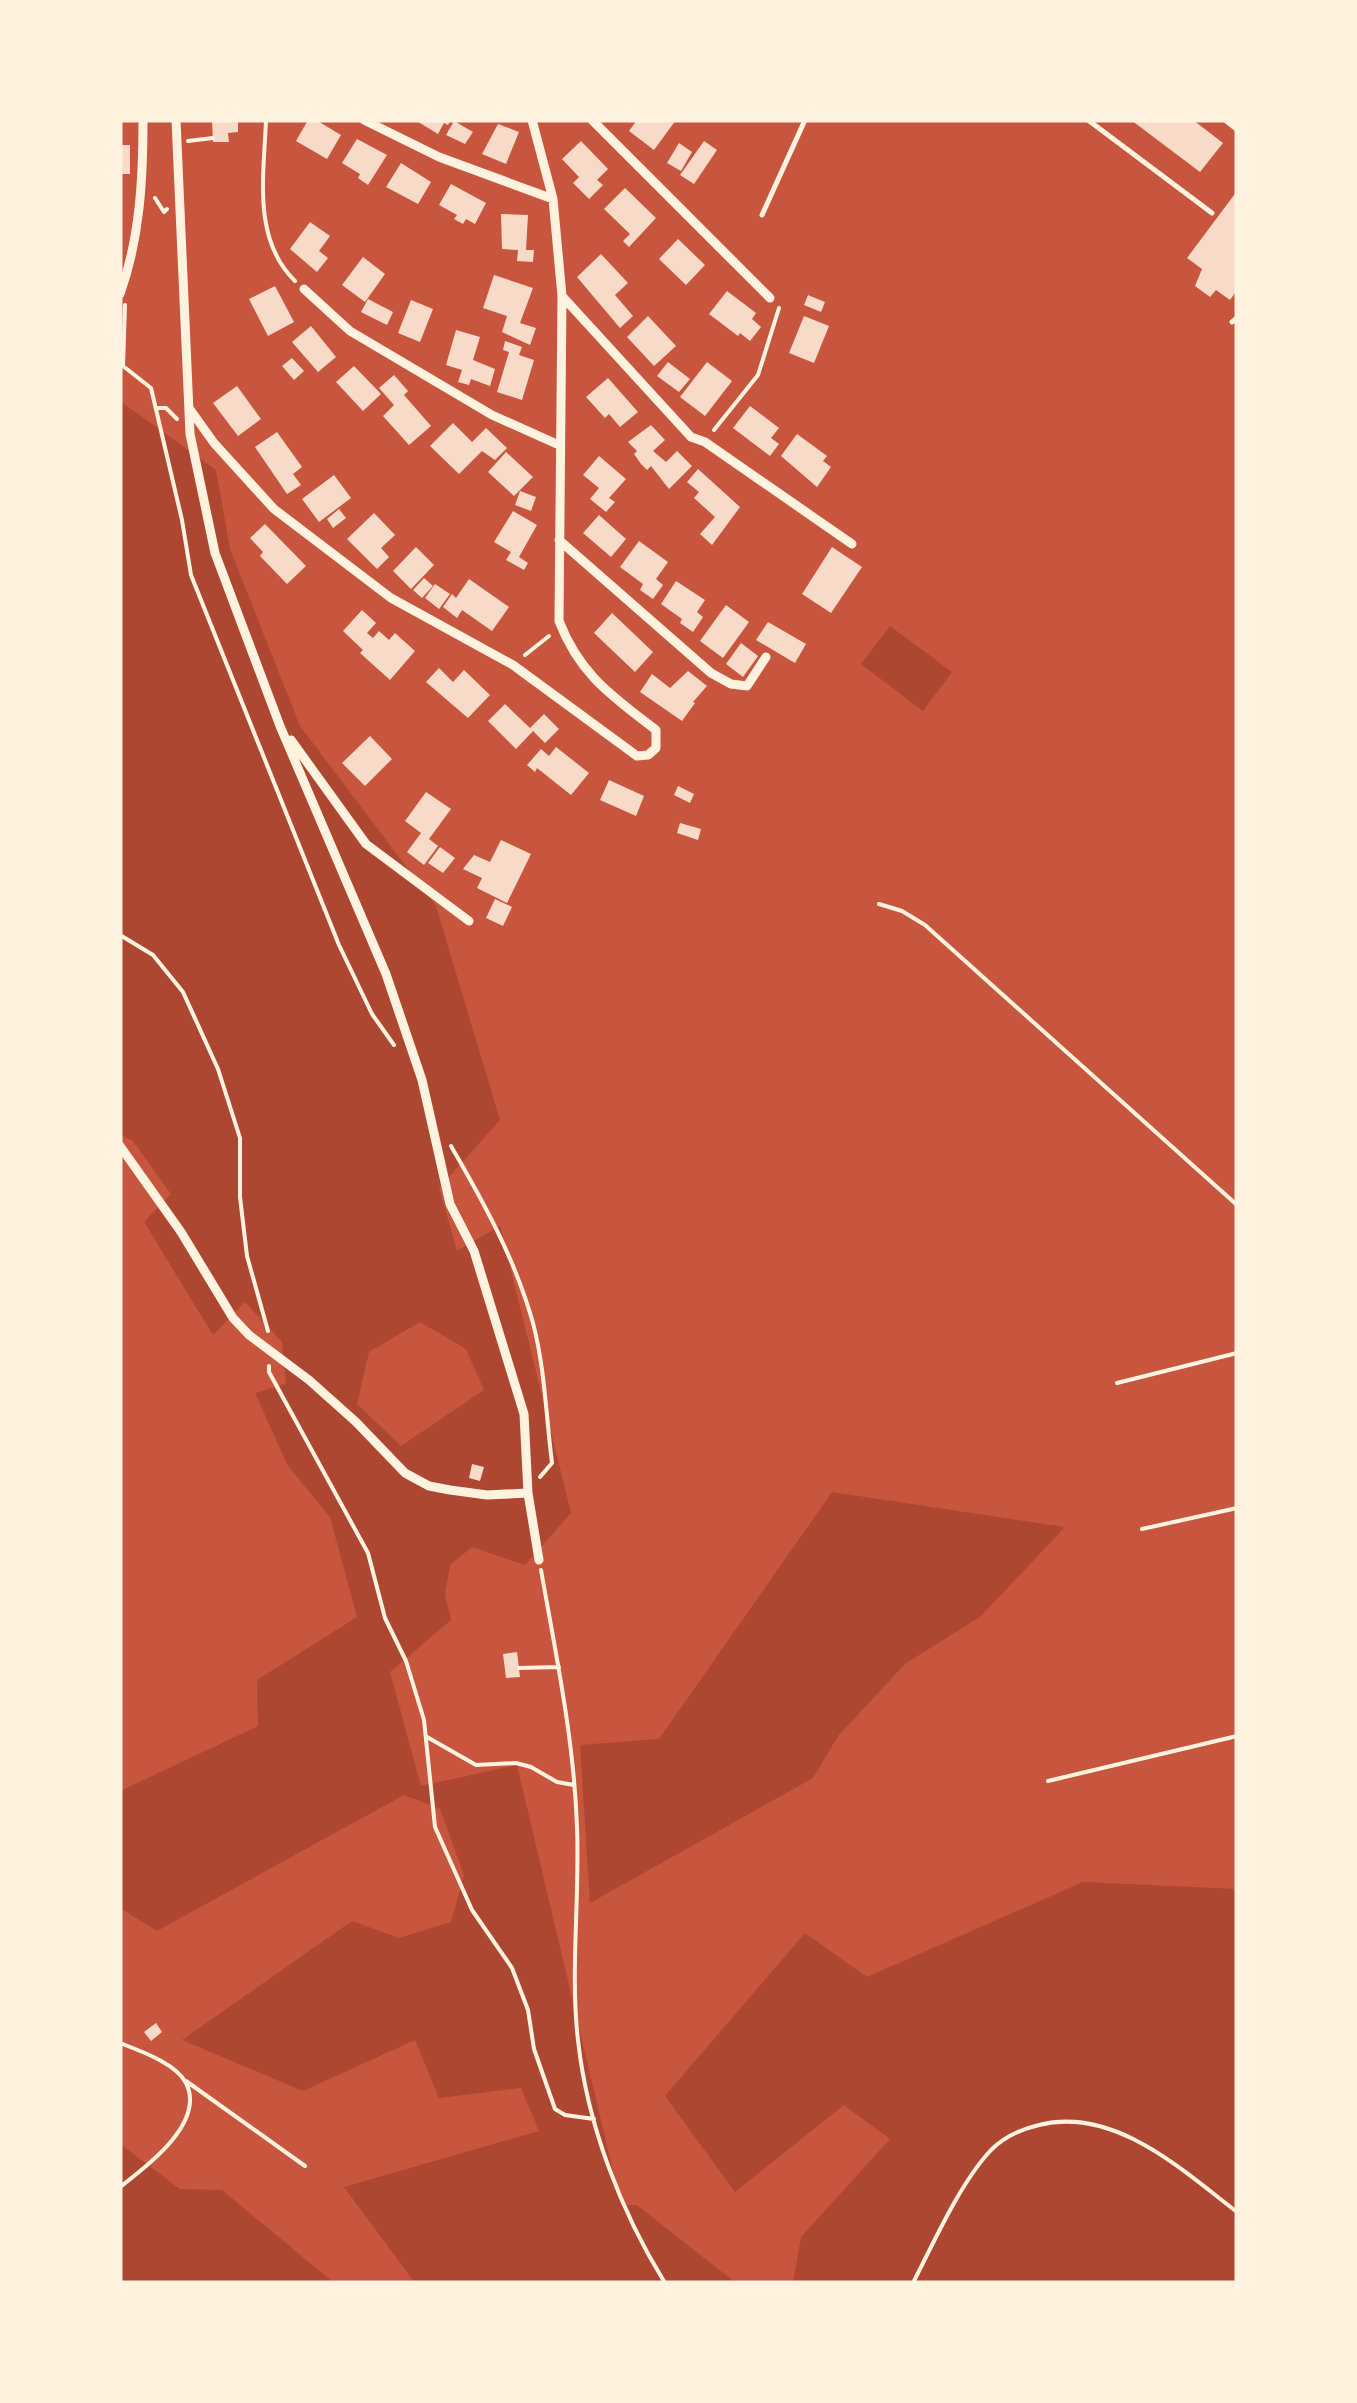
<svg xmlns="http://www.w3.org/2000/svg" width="1357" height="2403" viewBox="0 0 1357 2403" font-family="'Roboto Serif',serif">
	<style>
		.green { fill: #ae4732; fill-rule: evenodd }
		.building { fill: #f7dbc8 }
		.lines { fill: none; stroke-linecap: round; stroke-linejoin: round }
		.path { stroke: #fff3e0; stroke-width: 4 }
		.service { stroke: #fff3e0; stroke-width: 5 }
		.minor { stroke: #fff3e0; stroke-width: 9 }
	</style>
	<rect width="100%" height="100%" fill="#c8553d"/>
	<path class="green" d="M120 401 216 470 230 549 300 726 436 906 500 1120 439 1188 457 1251 500 1226 571 1513 525 1565 472 1547 450 1565 445 1595 451 1620 390 1672 421 1786 517 1765 621 2205H637L736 2283H415L344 2187 539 2131 521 2088 439 2098 415 2040 303 2091 182 2040 352 1921 399 1938 451 1922 464 1875 440 1809 404 1795 157 1931 120 1908V1791L258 1726 257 1680 357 1617 330 1517 288 1466 255 1393 286 1384 282 1342 245 1302 213 1335 144 1222 171 1194 133 1141 120 1135ZM420 1322 466 1349 484 1390 401 1446 357 1404 369 1352Z
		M890 626 952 672 923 711 861 664Z
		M832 1492 1065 1527 981 1616 905 1664 838 1736 813 1778 590 1903 580 1745 659 1739Z
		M1083 1882 1237 1889V2283H793L801 2237 890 2139 844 2105 735 2192 665 2096 805 1933 867 1977Z
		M120 2144 180 2189 222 2190 334 2283H120Z"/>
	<path class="building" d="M212 120H238V132L228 133 229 142H213Z
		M308 120H316L341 135 327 159 296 141Z
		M415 120H451L448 125 444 123 438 134Z
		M637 120H676L654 150 629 131Z
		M1131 120H1193L1223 143 1200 172Z
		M454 121 473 132 465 144 446 135Z
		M498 124 519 132 506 164 482 154Z
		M357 139 387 155 368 185 358 178 360 174 342 163Z
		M581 141 608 169 597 180 603 185 589 199 573 183 579 177 562 159Z
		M704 141 717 150 694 184 680 175Z
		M679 143 692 152 681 171 667 163Z
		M120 145H130V174H120Z
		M401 163 431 182 418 204 386 187Z
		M451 184 486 203 475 224 466 219 463 224 454 219 457 215 439 205Z
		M625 188 656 218 629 247 623 241 630 234 604 209Z
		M1237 191V290L1230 300 1216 290 1210 297 1195 286 1202 269 1187 258Z
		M501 214 528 215 526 250H534L533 262 517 261 518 250 502 249Z
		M310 222 330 236 319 251 328 258 317 272 290 249Z
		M678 239 705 265 686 285 659 259Z
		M601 254 628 283 615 295 633 316 620 328 577 277Z
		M363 257 385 274 365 302 342 285Z
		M494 275 533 288 520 323 536 328 530 345 502 332 507 316 483 308Z
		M275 286 294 322 268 336 249 299Z
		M727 291 756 313 752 319 761 327 750 341 740 333 738 336 709 314Z
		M808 295 825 302 821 312 804 305Z
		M368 299 393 312 387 325 361 312Z
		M411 300 433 309 420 342 398 333Z
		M648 316 676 346 654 366 627 337Z
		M804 316 829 326 814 363 789 353Z
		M311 326 336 357 318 372 292 342Z
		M456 330 480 337 473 360 495 369 490 386 471 379 469 385 458 382 462 370 446 365Z
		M505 341 522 347 519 355 534 360 522 400 497 392 509 352 503 350Z
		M292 358 304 371 294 380 282 366Z
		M668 362 690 379 679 392 657 376Z
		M707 362 732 381 705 416 680 397Z
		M354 366 381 394 363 411 336 382Z
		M394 375 408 391 404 395 431 426 409 445 383 416 394 405 379 388Z
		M608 378 638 412 620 427 609 414 605 418 586 397Z
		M237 386 261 419 238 436 213 403Z
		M750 406 779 428 771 438 779 444 770 456 733 428Z
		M453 423 472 442 486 428 507 448 495 460 482 451 459 474 430 446Z
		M651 425 665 440 653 451 666 462 677 451 692 466 669 489 651 466 647 470 641 464 634 454 637 451 628 442Z
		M277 432 302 467 293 474 301 485 287 494 255 447Z
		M797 434 827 456 823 461 831 467 817 487 781 456Z
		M506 452 533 477 514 496 488 472Z
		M599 456 626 479 609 498 615 502 606 512 590 499 599 488 583 475Z
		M698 469 740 507 712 545 700 534 715 517 694 498 699 492 687 482Z
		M334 475 351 498 319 522 302 499Z
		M520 491 536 497 531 511 515 505Z
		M339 509 346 518 333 528 327 519Z
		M513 511 537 525 519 557 528 563 524 570 506 560 511 552 494 542Z
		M374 513 395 535 381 548 389 557 377 569 347 539Z
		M599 515 626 539 611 557 583 533Z
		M265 524 306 566 287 584 260 556 263 552 250 538Z
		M639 541 668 562 656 579 663 585 653 599 640 590 643 584 620 567Z
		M416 547 434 565 411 589 393 571Z
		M832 547 862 567 831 613 802 594Z
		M424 578 433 586 422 598 413 590Z
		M469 579 509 607 492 631 462 610 457 618 443 607 452 594 456 598Z
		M676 581 705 600 697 612 703 617 693 632 680 623 682 619 661 604Z
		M435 584 450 594 439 609 425 598Z
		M726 605 749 622 723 658 700 641Z
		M362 610 376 623 367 633 373 638 379 631 389 640 395 633 415 651 390 680 360 653 363 650 343 631Z
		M612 613 653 652 635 672 594 633Z
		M768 622 806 644 795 663 756 640Z
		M741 643 758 656 743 677 726 664Z
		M439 668 453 682 464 670 490 695 468 718 426 682Z
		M688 671 707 686 693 702 695 703 682 721 640 692 652 674 670 688Z
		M505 704 530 728 544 714 559 729 545 743 533 731 516 749 488 721Z
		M370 736 392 759 365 786 342 763Z
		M556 747 589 773 571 795 537 768 535 772 527 765 541 749 549 756Z
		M609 780 644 796 636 816 600 800Z
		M678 786 694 794 690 803 674 795Z
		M426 792 451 809 429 839 438 846 424 865 407 852 421 833 405 821Z
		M680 823 701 829 698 840 677 833Z
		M501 840 531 854 507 903 477 888 482 878 463 869 474 855 490 862Z
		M440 847 455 858 443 873 428 863Z
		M495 899 512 907 503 926 486 918Z
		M472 1464 484 1467 480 1481 469 1478Z
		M517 1652 520 1677 506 1678 503 1654Z
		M156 2023 162 2032 151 2041 144 2032Z"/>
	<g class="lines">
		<path class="path" d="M266 120C264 175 252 239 295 281
			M188 141 213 138
			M155 198 164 212 167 209
			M125 305 123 366 151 388 182 520 191 575 339 945 372 1014 394 1045
			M157 408H166L177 419
			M714 430 758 375 779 308
			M525 655 549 636
			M879 904 902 911 925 925 1237 1205
			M120 935 153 955 183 992 218 1069 240 1138V1197L247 1256 268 1331
			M451 1146C484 1203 515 1259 533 1323 545 1369 546 1416 552 1463L540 1477
			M269 1366V1372L368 1553 385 1618 406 1661 424 1720 435 1827 472 1910 512 1968 528 2010 534 2049 555 2109 565 2115 594 2119
			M1117 1383 1237 1353
			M1142 1529 1237 1508
			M541 1570C556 1655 574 1740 577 1827 580 1895 570 1973 578 2040 587 2124 621 2212 665 2283
			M519 1668 559 1667
			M427 1737 476 1765 516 1763 531 1767 557 1782 574 1785
			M1048 1781 1237 1736
			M120 2043C140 2051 176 2063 186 2083 206 2123 146 2167 120 2187
			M186 2081 305 2166
			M913 2283C934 2242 960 2183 991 2150 1004 2137 1022 2129 1039 2125 1114 2106 1182 2170 1237 2212"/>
		<path class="service" d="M1088 120 1212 213
			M762 215 805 120
			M1232 322 1237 318"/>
		<path class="minor" d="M176 120 190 434 215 553 280 726 386 974 422 1080 450 1204 474 1251 524 1414 528 1493 539 1560
			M364 120 439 157 553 199
			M592 120 770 298
			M1228 120 1237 127
			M304 289 350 331 492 415 559 445
			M120 294C140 238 143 179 143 120
			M562 296 691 437 705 442 852 544
			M189 408 214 443 274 509 391 598 513 665 637 756 648 755 656 748V730C612 696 580 675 559 621L562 296 553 199 532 120
			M559 540 711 673 731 684 747 686 766 657
			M291 740 366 844 469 921
			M120 1146 181 1232 233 1318 249 1335 309 1380 356 1422 405 1473 429 1486 450 1490 487 1495 528 1493"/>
	</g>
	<rect width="1357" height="2403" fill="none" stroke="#fff3e0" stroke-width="245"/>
</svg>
